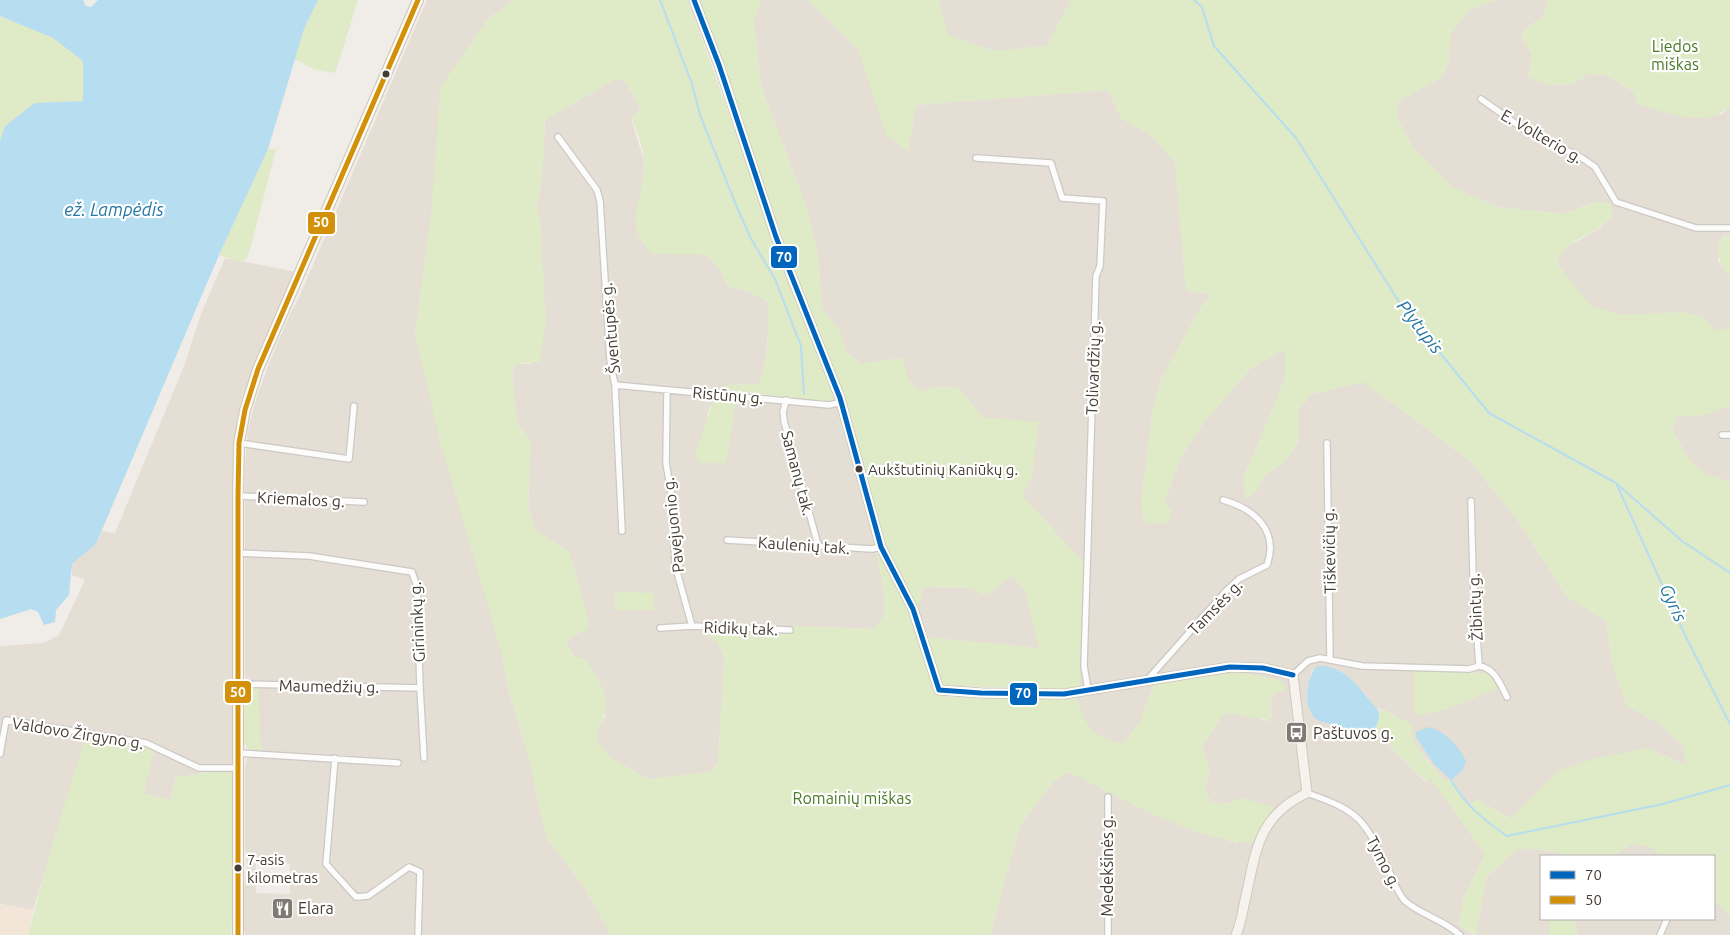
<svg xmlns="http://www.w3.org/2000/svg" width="1730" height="935" viewBox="0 0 1730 935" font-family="Ubuntu,sans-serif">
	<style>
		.residential { fill: #e4ded5; fill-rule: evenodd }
		.commercial { fill: #f3e6d9 }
		.green { fill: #dfeac6 }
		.water { fill: #b6ddf0 }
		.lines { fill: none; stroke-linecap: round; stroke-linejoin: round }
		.stream { stroke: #b6ddf0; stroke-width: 2 }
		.street-casing { stroke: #ccc8c4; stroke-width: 8 }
		.secondary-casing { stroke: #cfc9be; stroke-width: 11 }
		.primary-casing { stroke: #d3c7b4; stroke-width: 12 }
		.street { stroke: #fdfcfc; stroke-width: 5.5 }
		.secondary { stroke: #f6f3ee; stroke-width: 9 }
		.primary { stroke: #f1ebe2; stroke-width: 10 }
		.bus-1-casing { stroke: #fff; stroke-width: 9 }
		.bus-2-casing { stroke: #fff; stroke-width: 9 }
		.bus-1 { stroke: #0065bd; stroke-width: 5 }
		.bus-2 { stroke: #d3910a; stroke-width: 5 }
		.bus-dot { fill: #453d34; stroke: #fff; stroke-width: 2 }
		.labels { text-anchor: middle; stroke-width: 4.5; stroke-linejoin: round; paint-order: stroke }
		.bus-label { font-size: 15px; fill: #453d34; stroke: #fff; text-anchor: start }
		.park-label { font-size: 16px; fill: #4b7925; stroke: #fff }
		.street-label { font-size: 16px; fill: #453d34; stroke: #fff }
		.poi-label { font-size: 16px; fill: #453d34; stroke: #fff; text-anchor: start }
		.water-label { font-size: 18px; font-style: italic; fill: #2778a4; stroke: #fff }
		.line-badge { stroke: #fff; stroke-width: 2 }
		.badge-label { font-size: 14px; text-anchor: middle; font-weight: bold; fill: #fff }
	</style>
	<rect width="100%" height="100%" fill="#f0ece8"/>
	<path class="residential" d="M427 0H513L487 20 431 215 415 335 504 662 506 681 529 759 546 837 584 887 611 935H246L243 928 242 901 247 868 245 846V764L248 756 262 757V751L248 749 244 737 245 692 248 688 259 687V681H247L245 677V466L248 430 255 402 270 361 290 314 297 302ZM256 861 290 864V894L256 893Z
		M761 0H808L858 49 886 134 908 151 916 105 1108 90 1122 119 1152 136 1175 163 1186 291 1211 294 1200 309 1161 379 1153 408 1141 503 1172 512 1165 501 1180 459 1204 422 1251 368 1285 349V379L1243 479 1246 499 1256 492 1265 475 1285 462 1299 441V409L1312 394 1363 381 1471 462 1521 525 1566 596 1606 621 1612 664 1627 706 1659 723 1684 747 1686 765 1647 748 1534 797 1511 819 1478 800 1468 804 1453 781 1445 780 1416 747 1411 737 1388 712 1374 707 1365 693 1312 670 1307 688 1310 712 1316 719 1366 731 1374 730 1425 782 1431 778 1485 854 1464 897 1459 925 1474 935H990L1020 826 1054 781 1069 772 1182 826 1237 843 1242 798 1224 804 1211 802 1205 790 1209 769 1202 747 1224 713 1252 716 1267 721 1272 716 1270 701 1274 694 1155 683 1139 723 1123 744 1101 739 1086 724 1072 689 1084 563 1022 496 1032 476 958 388 937 387 925 390 915 388 909 380 902 358 861 364 847 352 840 332 822 307 818 254 806 205 761 86 754 20ZM1478 672 1414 711 1462 673Z
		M939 0H1071L1047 46 993 51 948 35Z
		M1496 0H1548L1544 15 1520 34 1532 55 1528 77 1547 85 1573 84 1588 74 1606 75 1633 91 1721 115 1730 106V236L1724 237 1719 242 1718 261 1730 277V326L1727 329 1719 331 1713 329 1702 316 1682 312 1621 315 1591 307 1586 302 1558 265V260L1565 248 1602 227 1607 202 1593 203 1563 214 1497 207 1453 187 1414 149 1397 118 1399 101 1441 78 1448 65 1451 33 1470 9Z
		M623 79 641 108 631 118 644 161 643 174 652 254H707L719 269 729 287 748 291 768 302 769 325 764 371 759 384 727 385 717 394 707 414 726 463 736 400 749 396 829 405 842 402 881 547 876 549 884 592V616L874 629 790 626 717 642 724 657 718 763 710 772 648 779 611 758 598 742V726L606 716 566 642 577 634 588 629 587 614 569 551 536 531 528 507 531 442 517 422 512 373 516 364H531L541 231 537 205 542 180 545 120 614 80Z
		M225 258 297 272 242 397 237 419 233 495 234 776 205 771 193 776 176 777 170 800 144 793 86 736 33 910 0 904V646L44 643 59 635 85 580 72 575V564L96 544 102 531 115 533 184 366 201 314Z
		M1730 405V482L1704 473 1690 461 1672 430 1678 416 1706 415Z
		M1011 576 1025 590 1039 648 921 637 915 618 923 587 969 588 987 596Z
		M1632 844 1651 847 1662 856H1614Z
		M1517 849H1537L1560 853 1559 856H1541V919H1549V935H1476L1486 877Z
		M1714 900 1730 916V935H1578L1574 923 1575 919H1714Z"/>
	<path class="commercial" d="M0 904 33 910 28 935H0Z"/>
	<path class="green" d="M318 0H358L335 73 313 69 295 59 304 29Z
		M513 0H688L782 263 838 401 809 400 722 389 727 385 759 384C769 359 769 329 768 302L748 291 729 287 719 269 707 255 652 254C620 223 645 199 644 163 644 149 637 130 631 118L641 108 623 79 614 80 545 120 542 180 537 205 541 231 546 322 540 362 516 364 512 373 517 422 531 442 528 507 536 531 569 551 587 614 588 630 577 634 566 642 572 655 586 660C600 682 617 703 598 726V742L611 758 648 779 710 772 718 763 724 657 717 642 705 636V628L790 626 874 629 884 616V592L877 554H881L909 613 933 685 939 693 948 697 1075 698C1088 727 1090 736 1123 744L1139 723 1155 684 1240 672 1280 680 1285 685V690L1274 694 1270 701 1272 720 1224 713 1202 747 1209 769 1205 790 1211 802 1224 804 1242 798 1274 807 1252 843C1195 841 1120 798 1069 772L1054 781 1020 826 990 935H611L584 887 546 837 529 759 506 680 504 662 440 442 415 335 431 215 440 88 487 20Z
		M698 0H761L754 20 761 86 806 205 818 255 822 307 840 332 847 352 861 364 903 358 909 380 915 388 925 390 937 387 958 388 983 417 1039 422 1032 476 1023 496 1084 563 1080 686 1072 689 941 686 925 637 1039 648 1025 590 1011 576 987 596 969 588 923 587 917 613 890 556 837 377 788 257 742 116Z
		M808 0H939L948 35 993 51 1047 46 1071 0H1496L1470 9 1451 33 1448 65 1441 78 1399 101 1397 118 1414 149 1453 187 1497 207 1563 214 1600 201 1611 204 1613 215C1600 235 1559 239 1558 265L1591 306 1621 315 1682 312 1702 316 1713 329 1719 331 1730 326V405L1706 415 1678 416 1672 430C1692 464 1691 470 1730 482V916L1714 900V856H1662L1651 847 1632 844 1614 856H1559L1560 853 1537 849H1517L1486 877 1476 935 1459 925 1464 897 1485 854 1431 779 1426 782 1374 730 1379 718 1378 710 1388 712 1412 724C1411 748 1430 763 1445 780L1453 781 1468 804 1478 800 1510 819 1558 771 1596 758 1647 748 1685 765 1684 747 1659 723 1627 706 1612 664 1606 621 1566 596 1521 525 1471 462 1363 382 1312 394 1299 409V440L1285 462 1265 475 1256 492 1246 499 1243 479 1285 379V349L1251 368 1204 422 1180 459 1165 501 1172 512 1169 523 1151 524 1143 520 1141 503 1153 408 1161 379 1200 309 1211 294 1186 291 1175 163 1152 136 1122 119 1108 90 916 105 908 151 886 135 858 49Z
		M1548 0H1730V106C1705 130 1667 112 1637 104L1633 91 1606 75 1588 74 1573 84 1547 85 1528 77 1532 55 1520 34 1544 15Z
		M0 16 53 38 83 61V101L35 103 0 141Z
		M268 149H276L249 253 243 263 219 255Z
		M1730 236V277C1720 267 1709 240 1730 236Z
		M714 399 736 400 726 463H698L695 453Z
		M615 592 654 593V610H615Z
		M1414 671 1488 673 1491 674 1497 689 1448 709 1419 715 1414 711Z
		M248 688H259L260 744 262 745V751L248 749 244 743 245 692Z
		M86 736 155 749 144 793 170 800 176 777C196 776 212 767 233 773V888L231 935H28L52 845Z
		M1549 919H1575L1574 923 1578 935H1549Z"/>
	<path class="water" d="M0 0H83L86 6 91 7 98 0H318L304 29 268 149 219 255 96 544 72 564 69 595 56 610 55 622 44 625 38 612 31 609 0 619V141L5 126 35 103 83 101V61L53 38 0 16Z
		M1318 666C1342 665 1358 685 1371 702 1373 705 1377 708 1378 711 1381 717 1377 725 1374 730 1363 732 1326 725 1316 719 1303 710 1305 675 1318 666Z
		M1428 727C1444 730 1459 746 1466 761L1463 770 1451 780 1434 764 1416 737V732Z"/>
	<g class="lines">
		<path class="stream" d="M660 0 692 84 700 115 734 200 750 237 775 279 801 346 804 394
			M1194 0 1202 7 1214 46 1296 138 1401 305 1489 413 1616 483 1682 541 1730 573
			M1617 485 1683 631 1730 724
			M1451 780C1465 805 1484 820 1507 836L1663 804 1730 785"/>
		<defs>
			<path id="street" d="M1481 99 1522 128 1582 158 1595 167 1616 202 1696 228H1730
				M558 137 597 190 600 201 610 360 615 385 622 531
				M976 158 1051 163 1062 198 1103 201 1100 266 1096 276 1084 666 1088 690
				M615 385 829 405 842 402
				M786 400 783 412 784 421 818 545
				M1722 435H1730
				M239 443 349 459 354 406
				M1327 443 1330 659
				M238 496 364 502
				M1471 501 1473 575 1479 666C1495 668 1500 684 1507 697
				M727 540 872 549 881 547
				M238 553 309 556 412 572 417 587 420 688 424 758
				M692 626 790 630
				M660 628 692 626 675 565 673 504 666 463 667 390
				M1293 675 1308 661 1320 658 1362 666 1469 669 1479 666
				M1148 679 1226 591 1239 579 1267 565C1279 531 1255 509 1223 500
				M239 684 420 688
				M238 753 398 763
				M0 754 6 720 146 743 199 768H238
				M335 758 326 864 356 897 368 896 409 867 420 872 418 935
				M1307 793C1362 812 1364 820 1389 871 1393 879 1398 894 1405 901 1421 915 1444 920 1460 935
				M1108 797V935
				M1660 935 1667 919"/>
			<path id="secondary" d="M694 0 719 65 776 237 840 398 881 547 913 609 939 690 981 693 1064 694 1230 667 1263 668 1293 675 1307 793C1255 817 1256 855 1244 905 1242 915 1240 926 1236 935"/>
			<path id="primary" d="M238 935V496L239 443 245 410 258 369 418 0"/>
		</defs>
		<use href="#street" class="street-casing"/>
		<use href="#secondary" class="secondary-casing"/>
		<use href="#primary" class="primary-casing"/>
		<use href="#street" class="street"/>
		<use href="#secondary" class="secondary"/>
		<use href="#primary" class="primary"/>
		<defs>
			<path id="bus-1" d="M694 0 719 65 776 237 840 398 881 547 913 609 939 690 981 693 1064 694 1230 667 1263 668 1293 675"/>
			<path id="bus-2" d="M238 935V496L239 443 245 410 258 369 418 0"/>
		</defs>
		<use href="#bus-1" class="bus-1-casing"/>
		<use href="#bus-2" class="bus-2-casing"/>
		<use href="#bus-1" class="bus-1"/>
		<use href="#bus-2" class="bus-2"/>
	</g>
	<defs>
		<symbol id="bus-square" viewBox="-11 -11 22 22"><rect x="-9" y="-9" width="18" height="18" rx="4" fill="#817a73" stroke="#fff"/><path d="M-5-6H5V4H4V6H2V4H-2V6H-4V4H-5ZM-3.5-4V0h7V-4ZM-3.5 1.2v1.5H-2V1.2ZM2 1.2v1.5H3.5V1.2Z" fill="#fff"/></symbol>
		<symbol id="restaurant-square" viewBox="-11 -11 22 22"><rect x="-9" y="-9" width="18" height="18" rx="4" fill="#817a73" stroke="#fff"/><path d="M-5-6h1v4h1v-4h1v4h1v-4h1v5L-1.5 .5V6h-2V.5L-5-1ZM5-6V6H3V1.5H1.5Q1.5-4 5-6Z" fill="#fff"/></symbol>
	</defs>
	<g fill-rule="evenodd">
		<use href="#bus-square" x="1284" y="720" width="25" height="25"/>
		<use href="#restaurant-square" x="270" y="896" width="25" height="25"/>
	</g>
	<g class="bus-dot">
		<circle cx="386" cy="74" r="4.5"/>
		<circle cx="859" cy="469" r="4.5"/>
		<circle cx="238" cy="868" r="4.5"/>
	</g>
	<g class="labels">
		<g class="bus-label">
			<text x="868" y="475">Aukštutinių Kaniūkų g.</text>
			<text x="247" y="865">7-asis<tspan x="247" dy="18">kilometras</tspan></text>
		</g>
		<g class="park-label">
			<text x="1675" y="52">Liedos<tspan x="1675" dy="18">miškas</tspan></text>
			<text x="852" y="804">Romainių miškas</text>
		</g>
		<g class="street-label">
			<text transform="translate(1542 136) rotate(30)" y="6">E. Volterio g.</text>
			<text transform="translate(610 328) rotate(-95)" y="6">Šventupės g.</text>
			<text transform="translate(1093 368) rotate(-88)" y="6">Tolivardžių g.</text>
			<text transform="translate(728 395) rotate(5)" y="6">Ristūnų g.</text>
			<text transform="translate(798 473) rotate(75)" y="6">Samanų tak.</text>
			<text transform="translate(301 499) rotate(3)" y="6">Kriemalos g.</text>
			<text transform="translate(673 525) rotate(-96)" y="6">Pavejuonio g.</text>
			<text transform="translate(804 545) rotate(4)" y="6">Kaulenių tak.</text>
			<text transform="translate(1329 551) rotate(-91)" y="6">Tiškevičių g.</text>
			<text transform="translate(1215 607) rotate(-46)" y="6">Tamsės g.</text>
			<text transform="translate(1475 607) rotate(-93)" y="6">Žibintų g.</text>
			<text transform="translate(417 622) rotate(-93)" y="6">Girininkų g.</text>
			<text transform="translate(741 628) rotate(2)" y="6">Ridikų tak.</text>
			<text transform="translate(329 686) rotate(1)" y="6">Maumedžių g.</text>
			<text transform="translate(78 733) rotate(9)" y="6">Valdovo Žirgyno g.</text>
			<text transform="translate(1384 862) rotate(63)" y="6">Tymo g.</text>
			<text transform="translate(1107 866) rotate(-90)" y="6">Medekšinės g.</text>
		</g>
		<g class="poi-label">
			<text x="1313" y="739">Paštuvos g.</text>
			<text x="298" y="914">Elara</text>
		</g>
		<g class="water-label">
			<text x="114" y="216">ež. Lampėdis</text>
			<text transform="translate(1420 327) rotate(52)" y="6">Plytupis</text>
			<text transform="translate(1673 603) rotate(65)" y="6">Gyris</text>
		</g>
	</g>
	<g class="line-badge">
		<rect x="307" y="211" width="29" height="24" rx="5" fill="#d3910a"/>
		<rect x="770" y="245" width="28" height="24" rx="5" fill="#0065bd"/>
		<rect x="224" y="680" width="28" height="24" rx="5" fill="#d3910a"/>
		<rect x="1009" y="682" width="29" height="24" rx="5" fill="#0065bd"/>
	</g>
	<g class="badge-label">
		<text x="321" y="227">50</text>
		<text x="784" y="262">70</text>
		<text x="238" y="697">50</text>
		<text x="1023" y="698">70</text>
	</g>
	<rect x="1540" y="855" width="175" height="65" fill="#ffffff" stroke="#b5b1ae"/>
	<rect x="1550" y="871" width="25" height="8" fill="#0065bd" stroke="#b5b1ae"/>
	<text x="1585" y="880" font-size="15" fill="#453d34">70</text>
	<rect x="1550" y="896" width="25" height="8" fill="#d3910a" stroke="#b5b1ae"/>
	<text x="1585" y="905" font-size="15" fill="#453d34">50</text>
</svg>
